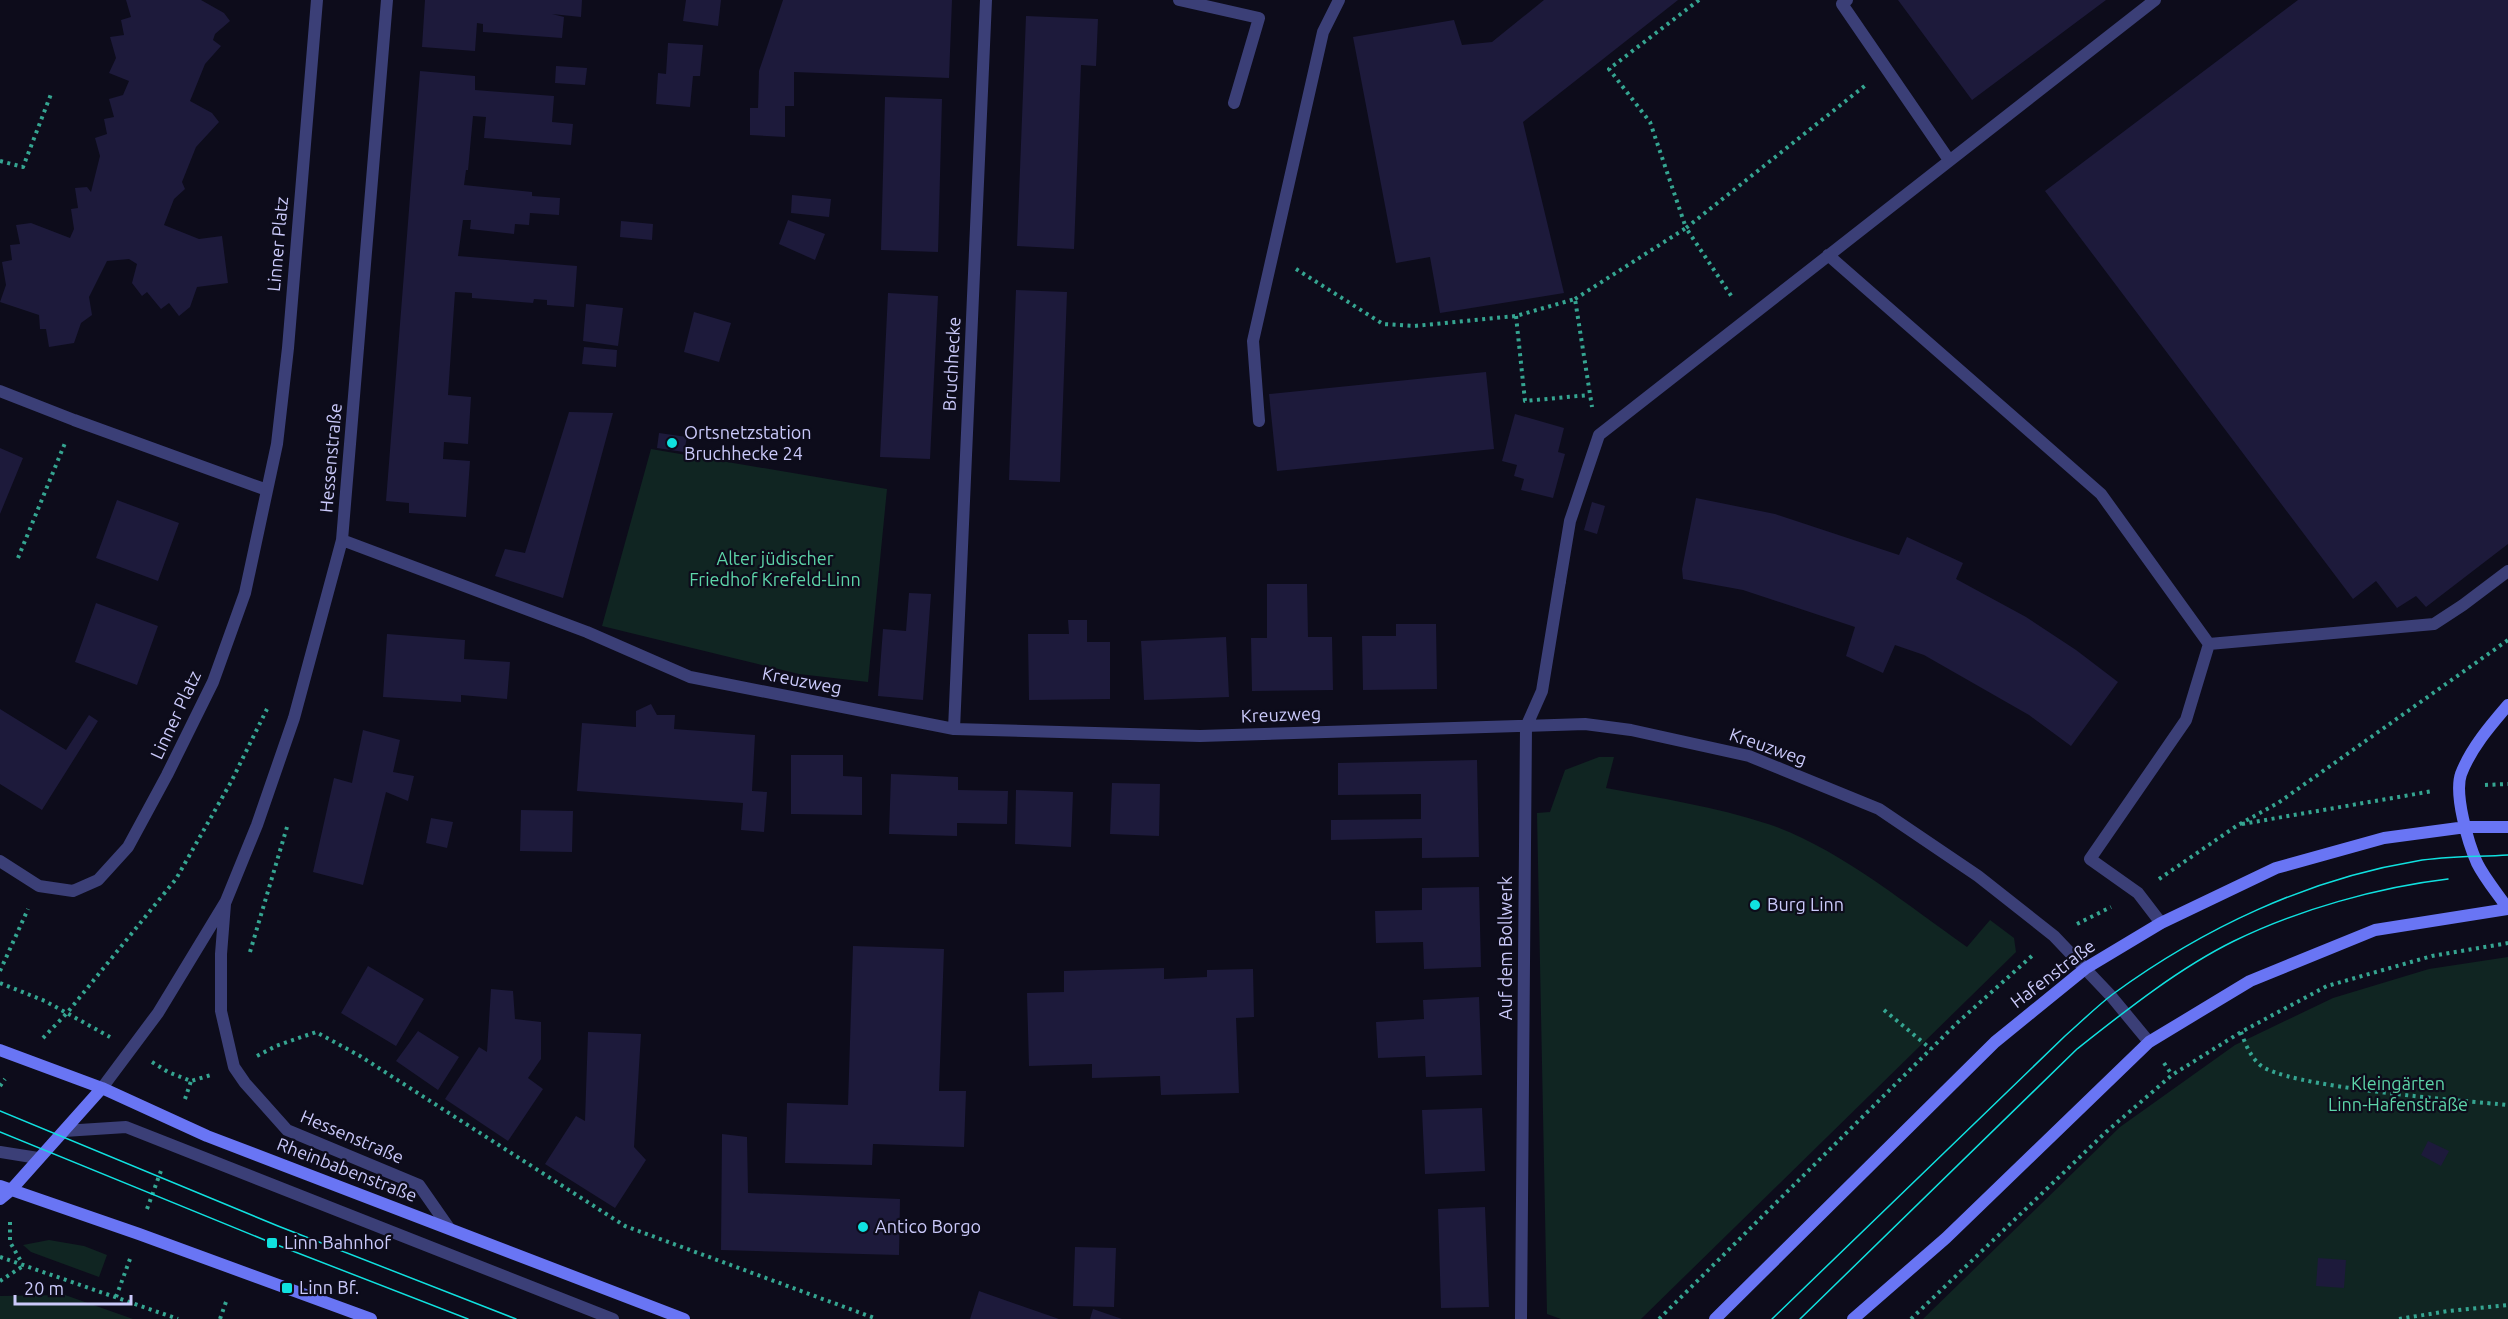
<svg xmlns="http://www.w3.org/2000/svg" width="2508" height="1319" viewBox="0 0 2508 1319" font-family="Ubuntu,sans-serif">
	<style>
		.green { fill: #102522 }
		.building { fill: #1d1a3b }
		.lines { fill: none; stroke-linecap: round; stroke-linejoin: round }
		.path { stroke: #35a591; stroke-width: 4; stroke-dasharray: 3 4.5; stroke-linecap: butt }
		.lane { stroke: #3b3f77; stroke-width: 12 }
		.street { stroke: #3b3f77; stroke-width: 12 }
		.secondary { stroke: #6975f4; stroke-width: 12 }
		.tram { stroke: #10e1df; stroke-width: 1.5 }
		.poi-dot { fill: #10e1df; stroke: #0d0c1b; stroke-width: 2 }
		.labels { text-anchor: middle; stroke-width: 4.5; stroke-linejoin: round; paint-order: stroke }
		.street-label { font-size: 18px; fill: #cbcafb; stroke: #0d0c1b }
		.poi-label { font-size: 18px; fill: #cbcafb; stroke: #0d0c1b; text-anchor: start }
		.park-label { font-size: 18px; fill: #5dd5a9; stroke: #0d0c1b }
	</style>
	<rect width="100%" height="100%" fill="#0d0c1b"/>
	<path class="green" d="M651 449 887 489 868 682 799 674 602 626Z
		M1599 757H1614L1606 788C1660 798 1716 807 1768 824 1837 847 1907 905 1967 947L1990 920 2014 938 2016 952 1641 1319H1561L1547 1314 1537 813 1550 812 1565 770Z
		M2508 957V1319H1923L2120 1127 2235 1045 2333 998 2429 969Z
		M49 1240 84 1246 107 1255 99 1277 31 1252 23 1245Z
		M65 1295 133 1319H0V1296Z"/>
	<path class="building" d="M126 0H201L224 13 230 21 215 34 213 40 221 46 205 64 190 101 212 113 219 122 196 147 182 182 185 189 174 199 164 225 199 239 222 236 228 283 197 287 190 307 179 316 169 303 161 309 147 292 142 296 132 283 137 264 129 259 107 261 89 297 92 315 81 323 74 343 49 347 46 329H40L39 315 0 302 6 285 2 262 12 260 10 245 20 244 16 225 31 223 70 238 74 229 71 209 78 208 75 188 87 187 91 192 100 156 95 138 107 134 104 119 114 117 109 99 123 95 129 81 109 73 116 58 110 37 124 35 121 20 131 17Z
		M425 0H582L581 17 552 14 564 17 562 38 483 32V24L477 23 475 51 422 47Z
		M686 0H721L718 26 683 21Z
		M783 0H952L949 78 794 72V106H785V137L750 135V108H758L759 71Z
		M1544 0H1678L1523 122 1564 293 1440 313 1430 257 1396 263 1353 37 1454 20 1462 45 1492 42Z
		M1898 0H2106L1972 100Z
		M2298 0H2508V544L2426 607 2416 596 2397 608 2376 581 2353 599 2045 191Z
		M1026 16 1098 19 1096 66 1081 65 1074 249 1017 246Z
		M668 43 703 45 700 76H693L690 107 656 104 658 73 666 74Z
		M556 66 587 68 585 85 555 83Z
		M420 71 475 76V90L554 96 552 122 573 124 571 145 484 138 486 117 473 116 468 170H466L464 185 532 192V196L560 198 559 215 530 213 529 225 515 224 514 234 470 229 471 220H463L458 256 577 266 574 307 547 305V300L534 299 533 303 472 298V293L455 292 448 395 471 397 468 444 444 442 443 459 470 461 466 517 409 513V503L386 501Z
		M885 97 942 99 938 252 881 250Z
		M792 195 831 199 829 217 791 213Z
		M788 220 825 234 815 260 779 244Z
		M621 221 653 224 652 240 620 237Z
		M1016 290 1067 292 1060 482 1009 480Z
		M888 293 938 296 930 459 880 457Z
		M586 304 623 308 618 346 583 341Z
		M694 312 731 323 719 362 684 352Z
		M584 347 617 350 616 367 582 364Z
		M1486 372 1494 449 1277 471 1269 394Z
		M569 412 613 413 563 598 495 576 505 549 525 553Z
		M1515 414 1564 428 1558 452 1565 454 1553 498 1521 490 1524 479 1514 476 1517 465 1502 461Z
		M659 433 687 437 684 452 657 448Z
		M0 448 23 458 0 514Z
		M1696 498 1775 514 1899 555 1907 537 1963 563 1956 579 2026 617 2076 650 2118 682 2071 746 2029 715 1924 655 1895 645 1883 673 1846 656 1855 627 1743 590 1683 579 1682 569Z
		M117 500 179 523 158 581 96 558Z
		M1592 502 1605 506 1597 534 1584 530Z
		M1267 584H1307L1308 637H1332L1333 690 1252 691 1251 638H1267Z
		M909 593 931 594 923 700 878 696 883 629 906 631Z
		M96 603 158 626 137 685 75 662Z
		M1068 620H1087V642H1110V699L1029 700 1028 634H1069Z
		M1396 624H1436L1437 689 1363 690 1362 636H1396Z
		M387 634 465 640 464 659 510 662 507 699 461 695V702L383 697Z
		M1226 637 1229 697 1144 700 1141 641Z
		M651 704 657 715H675L674 729 755 735 752 791 767 792 764 832 741 830 743 803 577 791 582 723 636 727V711Z
		M0 709 66 750 89 715 98 721 42 810 0 784Z
		M363 730 400 740 393 772 414 776 408 801 386 792 363 885 313 872 334 778 352 783Z
		M791 755H843V776L862 777V815L791 814Z
		M1477 760 1479 857 1422 858V838L1331 840V820L1421 819V794L1338 795V763Z
		M891 774 958 777V790L1008 791 1007 824 957 823V836L889 834Z
		M1112 783 1160 784 1159 836 1110 834Z
		M1016 790 1073 792 1071 847 1015 844Z
		M521 810 573 811 572 852 520 851Z
		M431 818 453 822 447 848 426 843Z
		M1479 887 1481 967 1424 969 1423 942 1376 943 1375 911 1422 910V888Z
		M853 946 944 949 939 1091H966L964 1147 873 1144 872 1165 785 1163 787 1103 848 1105Z
		M368 966 424 999 396 1046 341 1013Z
		M1164 968V979L1207 977V970L1253 969 1254 1017 1236 1018 1239 1093 1161 1095 1160 1076 1092 1078V1064L1029 1066 1027 993 1064 992V971Z
		M491 989 513 991 515 1019 541 1022V1059L528 1078 543 1089 508 1141 445 1099 479 1047 487 1052Z
		M1479 997 1482 1075 1426 1077 1425 1056 1378 1058 1376 1022 1424 1019 1423 1000Z
		M418 1031 459 1057 438 1090 396 1061Z
		M588 1032 641 1034 634 1147 646 1160 615 1208 545 1164 576 1116 585 1121Z
		M1482 1108 1485 1171 1425 1174 1422 1110Z
		M722 1134 747 1137 748 1193 900 1199 899 1255 721 1250Z
		M2428 1141 2449 1151 2441 1166 2421 1155Z
		M1485 1207 1489 1307 1441 1308 1438 1209Z
		M1075 1247 1116 1248 1114 1307 1073 1306Z
		M2318 1258 2346 1260 2344 1288 2316 1286Z
		M979 1291 1059 1319H970Z
		M1093 1309 1122 1319H1090Z"/>
	<g class="lines">
		<path class="path" d="M1699 0 1609 69 1650 122 1686 228 1867 84
			M0 161 23 167 51 94
			M1296 269 1383 324 1414 326 1516 316 1575 299 1592 407
			M1575 299 1686 228 1732 297
			M1516 316 1525 401 1589 395
			M18 558 65 443
			M2485 785 2508 784
			M2242 824 2433 791
			M2159 879 2238 825 2278 803 2508 640
			M2077 924 2111 907
			M250 952 287 827
			M0 971 28 909
			M0 983 45 1001 110 1037
			M1884 1010 1931 1049
			M2241 1032C2245 1043 2250 1056 2259 1064 2281 1087 2467 1101 2508 1105
			M43 1038 67 1013 176 879 231 782 267 709
			M257 1056 276 1046 316 1032 360 1056 625 1226 877 1319
			M152 1062 168 1072 191 1081 211 1075
			M2164 1063 2172 1075
			M0 1086 5 1079
			M185 1099 191 1081
			M147 1209 162 1168
			M10 1222V1242L23 1265
			M0 1257 178 1319
			M0 1281 23 1266
			M116 1297 130 1259
			M220 1319 227 1299
			M1659 1319 1956 1024 2035 953
			M1911 1319 2106 1132 2172 1075 2241 1032 2327 986 2432 956 2508 943
			M2399 1319 2448 1311 2508 1305"/>
		<path class="lane" d="M1179 0 1259 18 1234 103
			M1847 0 1842 4 1949 160
			M1828 255 2101 494 2209 644 2434 624 2463 605 2508 571
			M1259 421 1253 341 1323 32 1339 0
			M1560 581 1570 521 1599 435 2155 0
			M2161 923 2138 893 2090 859 2186 720 2209 644"/>
		<path class="street" d="M0 391 74 420 267 490
			M342 540 587 632 690 677 954 729 1200 736 1585 724 1631 730 1749 756 1879 809 1978 876 2054 936 2111 996 2149 1042
			M954 729 986 0
			M0 861 39 886 73 891 98 880 128 847 167 775 213 682 245 593 277 444 288 348 317 0
			M225 904 221 954V1011L234 1067 245 1083 287 1130 419 1185 449 1228
			M102 1088 158 1013 226 901 257 825 294 718 342 540 387 0
			M64 1131 126 1127 613 1319
			M0 1152 38 1158
			M1521 1319 1526 727 1542 691 1560 581"/>
		<path class="secondary" d="M2508 705C2490 726 2471 748 2461 774 2454 794 2468 843 2477 863 2485 879 2498 894 2508 909
			M0 1050 102 1088 207 1136 684 1319
			M0 1186 139 1234 371 1319
			M0 1199 11 1190 102 1088
			M1715 1319 1995 1042 2086 968 2161 923 2276 868 2384 838 2466 827H2508
			M1853 1319 1946 1238 2149 1042 2250 981 2375 930 2508 909"/>
		<path class="tram" d="M0 1111 278 1226 516 1319
			M0 1132 272 1243 468 1319
			M1772 1319 2065 1036C2081 1022 2096 1007 2113 994 2202 929 2307 879 2417 861 2446 856 2478 857 2508 855
			M1800 1319 2077 1049C2125 1011 2179 968 2234 941 2297 910 2379 887 2448 879"/>
	</g>
	<g class="poi-dot">
		<circle cx="672" cy="443" r="6"/>
		<circle cx="1755" cy="905" r="6"/>
		<circle cx="863" cy="1227" r="6"/>
		<rect x="266" y="1237" width="12" height="12" rx="3"/>
		<rect x="281" y="1282" width="12" height="12" rx="3"/>
	</g>
	<g class="labels">
		<g class="street-label">
			<text transform="translate(278 244) rotate(-85)" y="6">Linner Platz</text>
			<text transform="translate(952 364) rotate(-87)" y="6">Bruchhecke</text>
			<text transform="translate(331 458) rotate(-85)" y="6">Hessenstraße</text>
			<text transform="translate(802 681) rotate(11)" y="6">Kreuzweg</text>
			<text transform="translate(176 715) rotate(-65)" y="6">Linner Platz</text>
			<text transform="translate(1281 715) rotate(-2)" y="6">Kreuzweg</text>
			<text transform="translate(1768 747) rotate(19)" y="6">Kreuzweg</text>
			<text transform="translate(1506 948) rotate(-90)" y="6">Auf dem Bollwerk</text>
			<text transform="translate(2053 974) rotate(-37)" y="6">Hafenstraße</text>
			<text transform="translate(352 1137) rotate(23)" y="6">Hessenstraße</text>
			<text transform="translate(347 1170) rotate(21)" y="6">Rheinbabenstraße</text>
		</g>
		<g class="poi-label">
			<text x="684" y="439">Ortsnetzstation<tspan x="684" dy="21">Bruchhecke 24</tspan></text>
			<text x="1767" y="911">Burg Linn</text>
			<text x="875" y="1233">Antico Borgo</text>
			<text x="284" y="1249">Linn Bahnhof</text>
			<text x="299" y="1294">Linn Bf.</text>
		</g>
		<g class="park-label">
			<text x="775" y="565">Alter jüdischer<tspan x="775" dy="21">Friedhof Krefeld-Linn</tspan></text>
			<text x="2398" y="1090">Kleingärten<tspan x="2398" dy="21">Linn-Hafenstraße</tspan></text>
		</g>
	</g>
	<path d="M15 1295v9h116v-9" fill="none" stroke="#cbcafb" stroke-width="3"/>
	<text x="24" y="1295" font-size="18" fill="#cbcafb" stroke="#0d0c1b" stroke-width="4.5" paint-order="stroke">20 m</text>
</svg>
